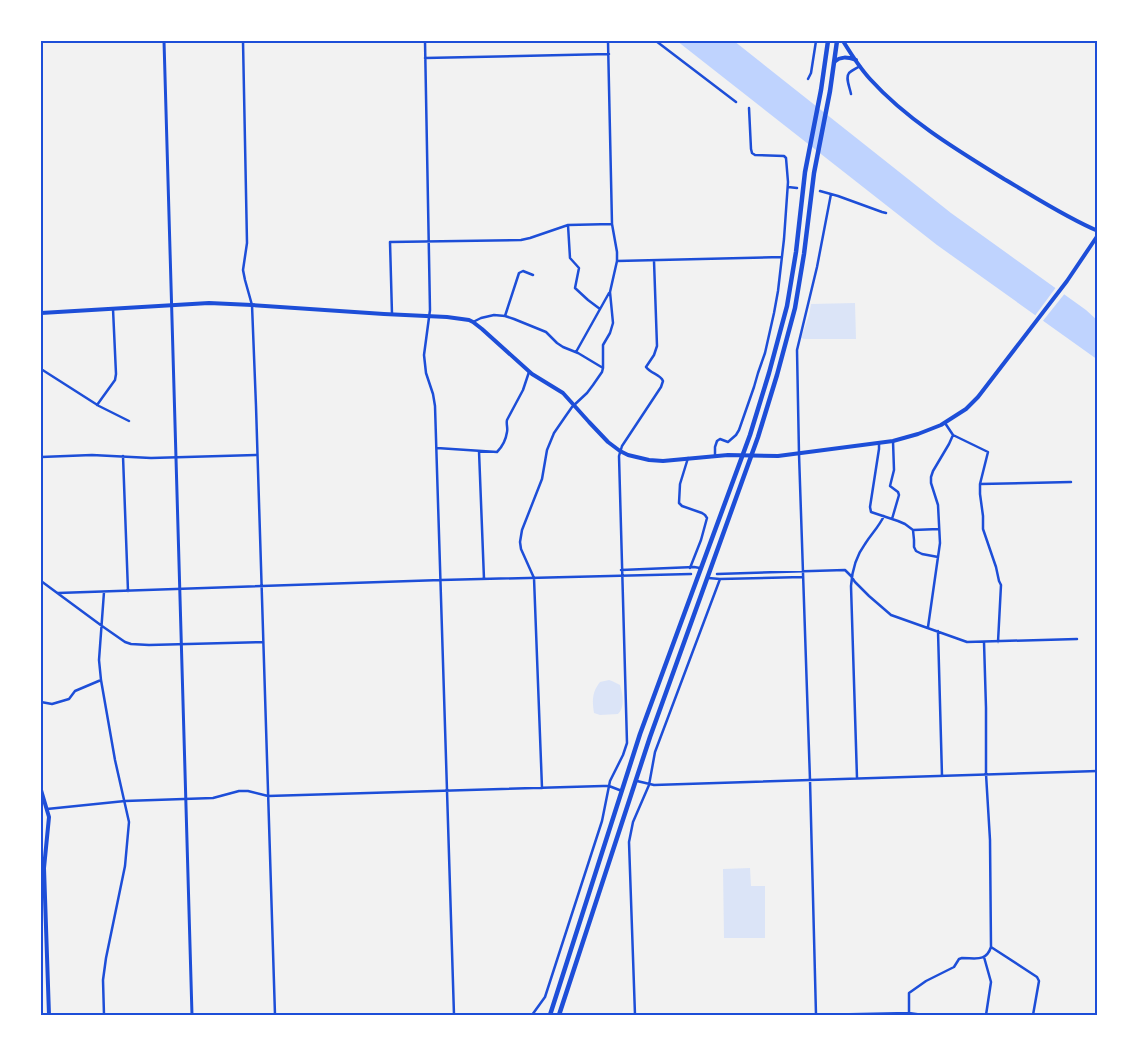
<svg xmlns="http://www.w3.org/2000/svg" width="1139" height="1056" viewBox="0 0 1139 1056" font-family="Mulish,sans-serif">
	<style>
		.green { fill: #dbe4f7 }
		.water { fill: #bfd3fe }
		.pier { fill: #f2f2f2 }
		.lines { fill: none; stroke-linecap: round; stroke-linejoin: round }
		.minor { stroke: #1d4ed8; stroke-width: 2.5 }
		.tertiary { stroke: #1d4ed8; stroke-width: 3 }
		.secondary { stroke: #1d4ed8; stroke-width: 4 }
		.primary { stroke: #1d4ed8; stroke-width: 4 }
		.trunk { stroke: #1d4ed8; stroke-width: 4.5 }
		.neatline { fill: none; stroke: #1d4ed8; stroke-width: 2 }
	</style>
	<rect width="100%" height="100%" fill="#f2f2f2"/>
	<path class="green" d="M855 303 856 339H804L801 338 809 315 811 304Z
		M609 680 612 681 620 685C623 695 625 707 618 714L600 715 594 713C592 701 592 692 600 682Z
		M750 868 751 886H765V938H724L723 869Z"/>
	<path class="water" d="M677 41H734L951 213 1086 310 1098 321V360L937 245Z"/>
	<path class="pier" d="M1057 286 1066 292 1042 322 1034 317Z"/>
	<g class="lines">
		<path class="minor" d="M243 41 247 243 243 270 245 280 252 305 256 406 275 1015
			M425 41 430 310 424 355 426 373 433 394 435 406 454 1015
			M656 41 736 102
			M425 58 609 54
			M808 79 811 73 816 41
			M851 94C850 88 845 78 849 73 851 71 857 68 860 66
			M788 187 797 188
			M820 191 838 196 882 212 886 213
			M568 225 570 258 579 268 575 288 588 300 600 309
			M617 261 782 257
			M392 314 390 242 521 240 530 238 568 225 612 224
			M505 316 519 273 523 271 533 275
			M473 322 481 318 494 315 505 316 514 319 546 332 557 343 563 347 578 353 603 368
			M576 352 609 293
			M41 369 99 406 129 421
			M97 405 115 380 116 374 113 309
			M945 423 953 435 988 452 980 484V494L983 516V529L996 567 999 581 1001 585 998 642
			M879 443V449L870 507 871 512 898 521 905 524 913 530 939 529
			M437 448 497 452C502 447 506 439 507 432 508 428 506 424 507 420L523 390 529 372
			M479 451 484 579
			M123 456 128 591
			M715 456V447L717 441 720 439 728 442 736 435 739 430 754 387 758 373 765 353 774 313 778 291 784 239 788 182 786 158 784 156 755 155 752 153 751 149 749 108
			M41 457 92 455 151 458 257 455
			M688 458 680 484 679 503 682 506 702 513 705 515 707 518 701 540 690 568
			M980 484 1071 482
			M892 519 899 495 898 492 890 486 894 470 893 441
			M913 530 914 540V547L916 551 922 554 938 557
			M621 570 694 567 700 568
			M717 574 845 570 851 576 855 582 869 596 891 615 967 642 1077 639
			M708 578 720 579 803 577
			M41 581 102 626 125 642 131 644 149 645 263 642
			M104 592 99 660 101 680 115 760 129 822 125 866 106 958 103 980 104 1015
			M58 593 441 580 691 574
			M928 627 940 543 938 505 931 483V477L933 471 949 444 953 435
			M938 631 942 776
			M41 702 52 704 69 699 75 691 101 680
			M857 778 851 586C852 571 856 556 865 544 872 533 878 528 884 516
			M637 781 654 785 1098 771
			M542 788 534 578 521 549 520 542 522 530 542 479 547 450 554 433 565 417 572 407 587 393 593 385 602 372 603 368V345L610 333 613 323 610 292 617 261V252L612 224 608 41
			M47 809 125 801 213 798 239 791H248L268 796 603 786H609L622 791
			M991 947 1037 977 1039 981 1033 1015
			M984 957 991 982 986 1015
			M909 1013V993L926 981 954 967 959 959 962 958C976 958 986 962 991 947L990 840 986 774V708L984 642
			M532 1015 545 997 602 821 610 781 623 755 627 743 619 456 622 446 661 387 663 381C660 374 651 374 646 367L654 355 657 346 654 261
			M635 1015 629 842 633 822 649 785 655 752 720 579
			M813 1015 909 1013 923 1015
			M816 1015 810 780 799 454 797 350 817 267 831 194"/>
		<path class="tertiary" d="M164 41 192 1015"/>
		<path class="secondary" d="M41 313 209 303 252 305 384 314 447 317 469 320 473 322 482 329 532 374 563 393 589 422 608 442 620 451 628 455 649 460 663 461 728 455 778 456 893 441 918 434 941 425 966 409 978 397 1067 281 1098 235
			M41 790 49 817 44 868 49 1015"/>
		<path class="primary" d="M843 41C851 54 859 67 870 79 907 120 957 150 1004 179 1035 197 1065 217 1098 231
			M834 62C841 56 847 57 856 60"/>
		<path class="trunk" d="M550 1015 640 734 750 435 769 373 787 306 796 252 805 172 821 90 828 41
			M559 1015 650 737 758 437 777 375 795 308 804 254 814 173 830 91 837 41"/>
	</g>
	<rect width="1139" height="1056" fill="none" stroke="#ffffff" stroke-width="85"/>
	<rect x="42" y="42" width="1054" height="972" class="neatline"/>
</svg>
